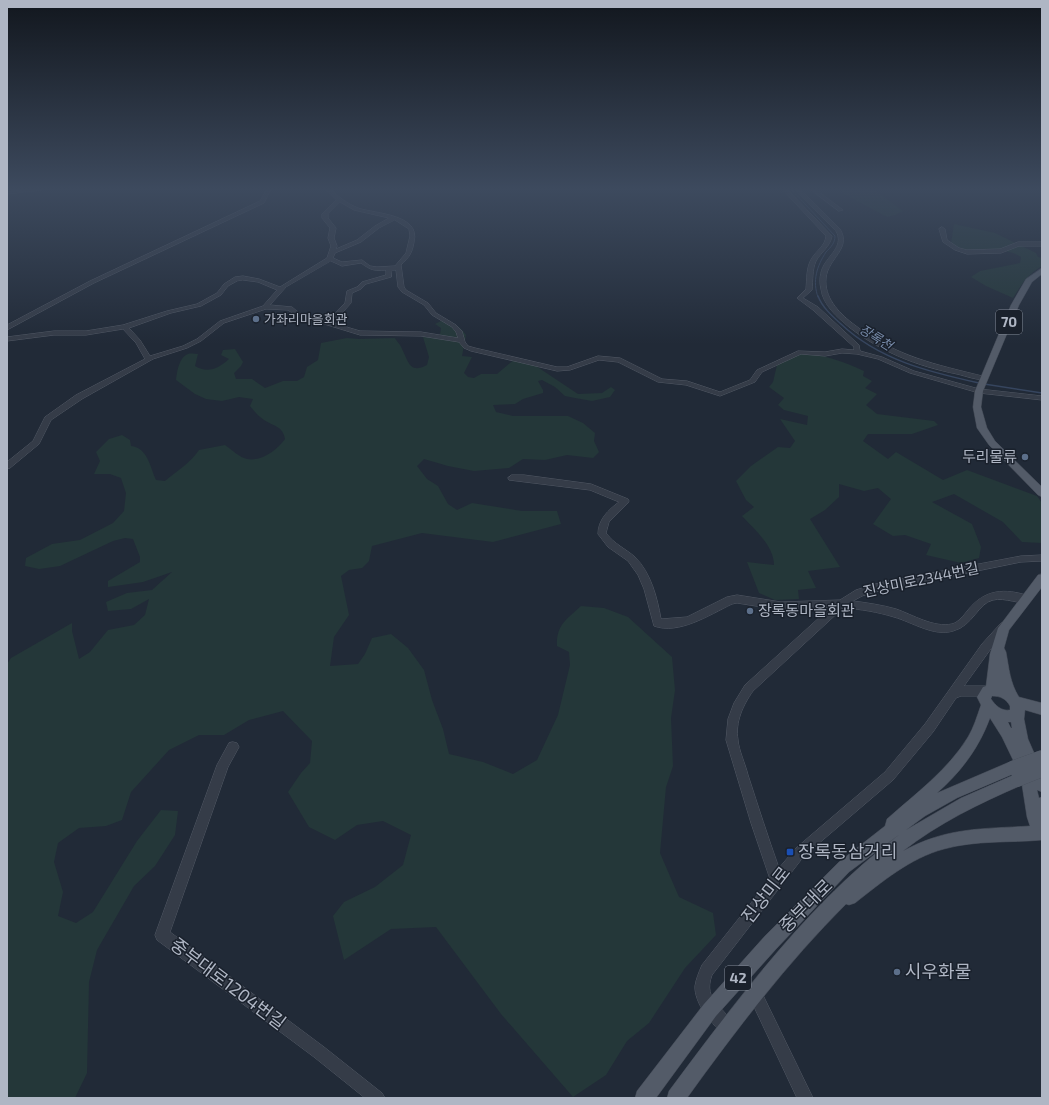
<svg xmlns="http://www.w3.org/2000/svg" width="1049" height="1105" viewBox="0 0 1049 1105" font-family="'Exo 2','Noto Sans KR',sans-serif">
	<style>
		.green { fill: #243739 }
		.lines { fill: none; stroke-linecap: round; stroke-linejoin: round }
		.stream-far1 { stroke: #36455e; stroke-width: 1 }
		.stream { stroke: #36455e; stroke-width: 1.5 }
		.minor-casing { stroke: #525965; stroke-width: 1 }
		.major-casing { stroke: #3e4551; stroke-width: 1 }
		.minor { fill: #353c48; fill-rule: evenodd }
		.major { fill: #535b68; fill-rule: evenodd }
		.major-bridge-casing { stroke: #3e4551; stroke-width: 14; stroke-linecap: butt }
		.major-bridge { stroke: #535b68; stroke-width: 14 }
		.service-dot { fill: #5c6f8a; stroke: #1a212c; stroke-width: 1.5 }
		.transit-dot { fill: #1a4fb4; stroke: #1a212c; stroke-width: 1.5 }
		.labels { text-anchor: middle; stroke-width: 3; stroke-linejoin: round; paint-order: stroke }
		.far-poi-label { font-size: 13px; fill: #afb6c4; stroke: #1a212c; text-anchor: start }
		.far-water-label { font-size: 13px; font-style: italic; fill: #788cab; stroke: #1a212c }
		.shield { fill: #1a212c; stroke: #828996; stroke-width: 1 }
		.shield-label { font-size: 14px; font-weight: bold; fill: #afb6c4 }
		.poi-label { font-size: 15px; fill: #afb6c4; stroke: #1a212c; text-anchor: end }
		.street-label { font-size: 15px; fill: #afb6c4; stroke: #1a212c }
		.near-poi-label { font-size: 18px; fill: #afb6c4; stroke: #1a212c; text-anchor: start }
		.near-street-label { font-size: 18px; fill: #afb6c4; stroke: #1a212c }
	</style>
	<rect width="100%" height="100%" fill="#212a37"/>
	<path class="green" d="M840 189H873L903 211 895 215 887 217 844 194Z
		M954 224 995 233 1036 253 1038 257 1042 258V266C1028 274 1021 285 1013 298L986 286 971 277 980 271 1020 263 1021 257C1005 246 986 253 969 252 962 251 957 248 951 244Z
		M441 321C452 321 460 326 466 335L462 356 472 357 464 373 468 377 474 378 481 374H497L516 358 530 362 578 394 602 393 611 387 615 390 610 397 592 401 575 398 565 396 555 387 542 380 538 381 543 390V393L523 399 515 404 493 405 496 412 513 416H568L583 423 595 433 594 441 599 452 593 458 567 455 545 460 523 459 509 468 474 471 448 466 424 459 417 466 427 479 438 486 448 504 457 510 472 503 522 511H557L561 524 493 542 422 533 372 546 369 561 362 568 349 570 341 576 349 615 334 637 330 666 358 664 365 654 372 638 391 634 408 648 424 670 432 700 443 729 449 754 483 762 513 774 537 760 558 715 570 665 569 652 557 646C556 625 567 619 581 606L604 608 628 617 672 657 675 690 671 718 673 766 666 787 660 853 679 897 713 913 716 935 685 968 649 1023 627 1041 606 1075 573 1097 501 1014 436 927 391 929 344 960 333 916 344 902 375 887 403 865 411 835 383 821 357 825 335 840 309 827 288 792 301 773 310 763 312 741 283 711 249 720 224 735H199L169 750 131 792 122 820 106 826 79 828 58 843 54 862 63 892 58 916 76 923 93 912 137 841 161 810 178 811 175 835 155 866 134 886 97 950 89 982 87 1073 75 1098H7V664L11 658 72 623V631L79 659 90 652 108 630 134 625 145 615 149 599 131 609 108 611 106 602 127 593 152 590 172 572 143 582 108 587V581L140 562V557L133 539 125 538 113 541 60 566 39 569 25 566 26 558 52 544 80 540 113 523 124 511 126 493 121 478 110 474H94L100 461 96 452 109 439 122 435 130 440 131 446C148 448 150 467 156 480L165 481C177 471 190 463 199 450L225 445C232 450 239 457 247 459 261 462 277 450 285 439 283 426 273 426 264 420 259 417 254 411 250 406L253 399 239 397 222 401 206 399 195 394 176 380C177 372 179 357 188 354 191 353 195 354 198 354L195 366C208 374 219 368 229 359L221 355 223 350 235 349 243 362 241 366 234 373 236 379H252L265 388 283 381H297L304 377 307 367 318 360 321 343 347 338 359 339 395 338C397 342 401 345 402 349 409 362 409 374 427 365L429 357 423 337 440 335 441 328 435 324Z
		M801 352C824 355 843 361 864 371L863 376 872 381 865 388 877 394 866 405 877 414 934 421 938 425 912 434H868L863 441 888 459 896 452 943 480 967 470 1037 496 1042 503V543L1022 542 1003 522 954 494 932 502 972 524 981 547 979 558 961 563 926 555 931 544 905 535 893 536 873 524 891 499 878 488 864 491 839 484V497L825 510 810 519 840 567 808 571 816 588 798 590 799 599 775 600 759 593 747 562 774 565C774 546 754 529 742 516L754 507 746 500 736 481 751 466 778 447 790 448 795 441 780 419 807 425 808 416 784 410 778 405 784 398 769 387 773 382 777 365Z"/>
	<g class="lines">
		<path class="stream-far1" d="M791 189 835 236C835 243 831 247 826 252 817 266 812 281 818 297"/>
		<path class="stream" d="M818 296C822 307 832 316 841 324 879 360 929 372 979 383
			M984 384 1042 393"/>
		<defs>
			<path id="minor" d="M33 189H49L7 194V192Z
				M267 189H271L264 203 94 283 7 330V325L90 281 260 201Z
				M326 189H331C338 197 348 204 358 208 376 214 421 214 414 242 412 254 409 257 401 265L404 287 406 290 428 303 436 313 456 325 462 331 465 342 468 346 475 348 557 367H567L598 356 620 358 662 379 687 381 720 392 750 380 757 370 798 351 825 352 842 349 854 350V347L813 310 797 298 806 289C807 279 806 267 812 258 817 250 825 246 826 236L782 189H787L832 236C830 247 821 252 816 261 812 270 813 280 812 290L803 298 818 307 859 345 860 351 882 357 914 371 979 389 1042 396V400L979 393 910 373 878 359 857 354 842 353 825 356 801 354 762 372 755 382 720 396 686 385 658 382 618 362 599 360 570 370 557 371 471 351 464 348 459 342 421 336 360 335 295 315 288 310 266 309 224 323 201 341 187 348 153 359 82 399 51 420 39 444 10 468 7 469V462L33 441 45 417 76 395 145 359 136 343 123 329 86 335H54L7 341V337L54 331H86L123 325 167 311 197 304 217 293 224 284 235 277 243 276 259 279 280 287 327 258 331 246 328 238 330 228 322 218V214L336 200ZM340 202 354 210 389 218 375 226 357 240 336 249 337 246 334 238 336 228 328 218V214ZM395 220 409 229 410 236 406 253 395 266 377 267 370 266 362 260 342 262 333 258 335 253 361 242 379 228ZM331 261 342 266 361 263C371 270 373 271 386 270V275L362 282 357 287 347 291 345 303 328 321 299 313 292 307 270 305 286 287ZM392 270H396L398 287 402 292 424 305 432 315 452 327 456 332 458 338 421 332 360 331 333 323 351 303 352 293 361 289 366 284 391 277ZM243 280 258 282 277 290 263 306 220 321 197 339 183 346 150 356 140 340 129 328 171 313 201 306 221 295 228 286 237 281Z
				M795 189H800L840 229C852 249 828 258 826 278 824 297 838 312 852 323 896 357 934 364 986 377V379C978 381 966 376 957 374 917 366 881 352 849 327 837 317 823 305 821 289 819 281 820 272 824 265 831 253 844 245 836 231Z
				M810 189H815L843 210 839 211Z
				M942 227 945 229 947 240 959 248 967 250 1000 249 1018 242H1042V246H1019L1001 253 967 254 955 250 943 242 939 229Z
				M512 475H524L591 484 628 499 629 501 628 503 609 522 606 533C614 544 626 549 635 557 651 573 657 597 661 619L687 617 727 597 737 595 781 602 840 600 856 590 879 583 1021 556 1042 555V561L1021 562 879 591 862 596 853 601C868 603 882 605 896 609 913 615 934 628 952 624 959 622 964 615 968 610 985 589 1005 588 1029 596L1031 599 1029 602C1020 605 1005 597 993 600 978 603 973 626 953 631 934 637 912 622 894 617 878 612 860 609 843 608L753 691C743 705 735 722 738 740 739 751 745 763 748 775 758 806 768 837 779 868L796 848 885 772 925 724 982 644 1001 623 1004 622 1007 623 1009 626 990 650 964 686H988L992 688 993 691 992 694 988 696H961L956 698 933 732 893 780 804 856 712 975C702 1002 726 1006 734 1027L732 1032 727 1034C712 1028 694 1002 695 986 696 979 699 972 702 965L770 879 751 823 726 740 728 719 734 703 745 685 831 607 781 610 737 603 732 604C709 615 679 635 654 626L644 589 638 575 628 561 608 547 598 534C598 520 608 510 619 502L590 490 509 480 508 478Z
				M233 742 237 743 239 747 228 767 170 932 324 1047 382 1093 385 1098H365L314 1057 157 940 155 935 217 765 229 743Z
				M755 987 760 989 813 1098H797L748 994 750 989Z"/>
			<path id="major" d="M1042 268V274L1032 282 1019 305 983 391 981 407 987 428 995 441 1042 487V497L1038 495 989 445 977 428 973 407 975 391 1011 305 1026 279Z
				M1042 574V587L1009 630 1004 648 1006 652C1009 668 1010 683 1019 697L1042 703V715L1025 710 1024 719 1028 739 1042 771V792L1037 790 1039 798 1042 797V840C1010 843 976 840 944 849 910 858 882 882 855 903L849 905 846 904C787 963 736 1030 687 1098H667L669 1091C737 1000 808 903 900 834L849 872 777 948 716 1016 656 1098H635L637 1091 704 1004 765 936 839 862 885 826 887 819C915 794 948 770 968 737 974 727 977 716 981 705L977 697 983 687 986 686 990 654 998 628 1038 575ZM992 696C1001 696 1006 699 1010 706V710C1001 711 996 706 991 699ZM990 718 1002 737 1014 762 1007 763 937 793C961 772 979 748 990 718ZM1008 722H1011L1012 728H1011ZM1018 772V773L961 798 906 830 925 816 957 798ZM1022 785 1027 817 1030 826C982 829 947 827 903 851 939 823 980 803 1022 785Z"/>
		</defs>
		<use href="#minor" class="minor-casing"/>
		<use href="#major" class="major-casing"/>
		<use href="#minor" class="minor"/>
		<use href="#major" class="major"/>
		<defs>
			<path id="major-bridge" d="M1012 768 1042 757
				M1017 780 1042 770"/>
		</defs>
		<use href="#major-bridge" class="major-bridge-casing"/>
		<use href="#major-bridge" class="major-bridge"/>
	</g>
	<linearGradient id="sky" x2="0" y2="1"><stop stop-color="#12171e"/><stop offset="0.55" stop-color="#3d4a5e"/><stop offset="1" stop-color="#3d4a5e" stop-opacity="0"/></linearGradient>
	<rect width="1049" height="344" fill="url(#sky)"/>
	<g class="service-dot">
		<circle cx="256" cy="319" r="4"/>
		<circle cx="1025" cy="457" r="4"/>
		<circle cx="750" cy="611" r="4"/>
		<circle cx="897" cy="972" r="4"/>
	</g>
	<rect class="transit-dot" x="786" y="848" width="8" height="8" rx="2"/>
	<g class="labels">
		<g class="far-poi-label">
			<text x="264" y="324">가좌리마을회관</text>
		</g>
		<g class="far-water-label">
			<text transform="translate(876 337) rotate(32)" y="5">장록천</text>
		</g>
		<g class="shield">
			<rect x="996" y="310" width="26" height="24" rx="3"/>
			<rect x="725" y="966" width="26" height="24" rx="3"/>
		</g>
		<g class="shield-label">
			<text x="1009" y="327">70</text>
			<text x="738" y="983">42</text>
		</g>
		<g class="poi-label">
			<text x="1017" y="462">두리물류</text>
			<text x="758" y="616" text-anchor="start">장록동마을회관</text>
		</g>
		<g class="street-label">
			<text transform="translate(921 580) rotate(-12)" y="5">진상미로2344번길</text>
		</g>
		<g class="near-poi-label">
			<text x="798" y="858">장록동삼거리</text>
			<text x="905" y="978">시우화물</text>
		</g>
		<g class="near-street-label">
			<text transform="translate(766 895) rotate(-52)" y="6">진상미로</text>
			<text transform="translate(806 906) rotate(-45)" y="6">중부대로</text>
			<text transform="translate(228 984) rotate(37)" y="6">중부대로1204번길</text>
		</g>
	</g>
	<rect width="1049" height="1105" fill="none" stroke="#afb6c4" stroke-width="16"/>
</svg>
